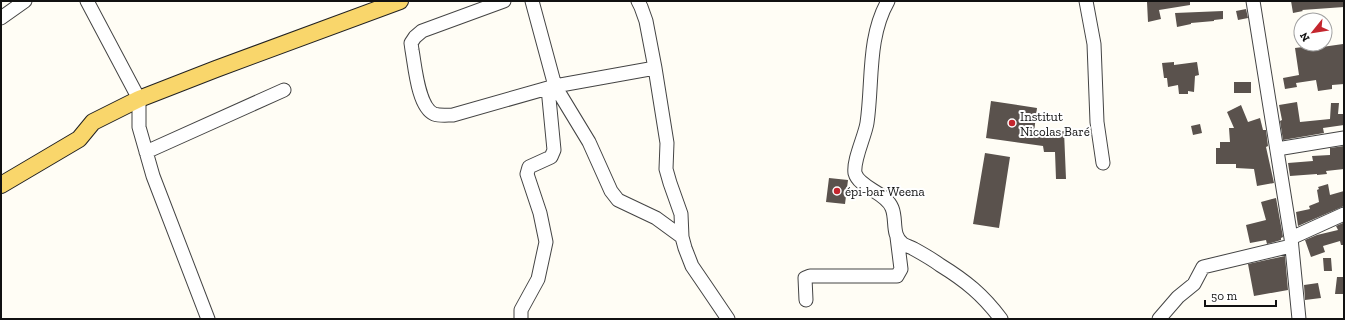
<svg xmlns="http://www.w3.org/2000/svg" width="1345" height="320" viewBox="0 0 1345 320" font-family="'Zilla Slab',serif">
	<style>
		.building { fill: #5a524d }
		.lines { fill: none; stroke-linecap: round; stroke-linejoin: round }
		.minor-casing { stroke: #444; stroke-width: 15 }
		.major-casing { stroke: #222; stroke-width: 18 }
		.minor { stroke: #fff; stroke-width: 13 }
		.major { stroke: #f9d66b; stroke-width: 16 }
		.poi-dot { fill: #c4262e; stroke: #fff; stroke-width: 1.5 }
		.labels { text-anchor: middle; stroke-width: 4; stroke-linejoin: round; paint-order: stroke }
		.poi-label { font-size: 13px; fill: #111; stroke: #fff; text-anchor: start }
	</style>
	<rect width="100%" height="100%" fill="#fffdf5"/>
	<path class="building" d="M1159 1H1190V5L1159 10 1161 19 1148 22 1147 2Z
		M1291 1H1344V7L1302 10 1303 11 1293 13Z
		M1246 9 1248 18 1238 20 1236 11Z
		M1223 11V19L1214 20V21L1191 23V24L1177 27 1175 13Z
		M1343 44 1344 51V84L1332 85V89L1318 91 1316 80 1296 83 1297 87 1285 89 1283 78 1299 75 1295 48 1311 46H1322V47Z
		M1174 62V65L1197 62 1199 75 1195 76 1194 92 1188 91V94H1179L1178 85 1168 87 1167 78H1164L1162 63Z
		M1234 82H1251V93H1234Z
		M991 101 1037 108 1034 132 1064 131 1066 179H1056L1055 152H1044L1043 146 986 138Z
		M1297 102 1300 122 1330 119 1331 103H1339L1338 114H1344V125L1323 128 1324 133 1283 140 1280 121 1282 120 1279 105Z
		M1241 105 1248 122 1260 118 1263 130H1266L1268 146 1266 147 1274 183 1257 186 1254 169 1236 168V164H1216V148H1220V142H1230L1229 128H1234L1227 112Z
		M1200 124 1202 133 1193 135 1191 126Z
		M1344 146V169L1326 171 1327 174 1317 175V174L1290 176 1288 163 1313 161 1312 156 1330 155V148Z
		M985 153 1010 157 999 228 973 224Z
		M829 178 848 180 845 204 826 202Z
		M1328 184 1330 195 1344 191V206L1298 226 1296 212 1310 209 1309 206 1319 202 1317 190 1319 189 1318 187Z
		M1276 198 1283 237 1281 238V240L1267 244 1266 240 1250 243 1246 225 1266 220 1261 202Z
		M1343 223 1344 245H1341L1340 241 1323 246 1325 252 1311 257 1305 240 1317 235 1338 230 1336 226Z
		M1285 256 1288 290 1254 296 1248 264Z
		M1323 258H1331L1332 271H1324Z
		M1337 277H1344V294H1335Z
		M1318 283 1321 298 1305 300 1304 285Z"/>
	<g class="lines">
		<defs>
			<path id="minor" d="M87 1 139 99V127L153 176 208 319
				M504 1 422 31 415 37 411 43 412 50C415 66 418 107 434 114 440 116 447 115 453 115L555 86 589 142 611 191 618 200 656 218 682 237
				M532 1 555 86 655 68
				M638 1 641 7 646 21 655 68 667 143 666 169 670 183 681 214 682 237 685 248 692 266 705 285 728 319
				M888 1C867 38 873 82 867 123 865 136 853 160 855 173 859 188 886 192 892 208 897 220 891 235 903 244 906 246 911 247 914 249 923 254 932 259 940 265 966 281 983 295 1001 319
				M1086 1 1094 44 1097 122 1103 163
				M1253 1 1291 238 1299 319
				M1 18 25 1
				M1277 149 1344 138
				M146 152 284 90
				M1291 238 1344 214
				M806 300 805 278 810 276H897L901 269 897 237
				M521 319V310L538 279 546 242 540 213 527 174 529 167 551 157 554 150 548 88
				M1159 319 1178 297 1194 284 1203 267 1291 246"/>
			<path id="major" d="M1 185 79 139 93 122 139 99 216 69 400 1"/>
		</defs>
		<use href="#minor" class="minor-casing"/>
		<use href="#major" class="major-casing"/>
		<use href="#minor" class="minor"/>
		<use href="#major" class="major"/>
	</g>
	<g class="poi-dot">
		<circle cx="1012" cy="123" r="4"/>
		<circle cx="837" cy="191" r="4"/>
	</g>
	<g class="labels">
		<g class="poi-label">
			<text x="1020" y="121">Institut<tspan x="1020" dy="15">Nicolas Baré</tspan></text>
			<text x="845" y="196">épi-bar Weena</text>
		</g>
	</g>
	<rect width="1345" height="320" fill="none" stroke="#111111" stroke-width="4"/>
	<g transform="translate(1313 32) rotate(240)"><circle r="19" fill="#ffffff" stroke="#a0a0a0"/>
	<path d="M0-3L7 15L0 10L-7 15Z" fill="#c4262e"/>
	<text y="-6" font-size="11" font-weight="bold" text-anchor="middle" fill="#111111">N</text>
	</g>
	<path d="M1205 300v6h71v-6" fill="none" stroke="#111111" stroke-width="2"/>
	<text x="1211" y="300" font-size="12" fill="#111111" stroke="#ffffff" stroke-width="3" paint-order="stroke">50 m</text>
</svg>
